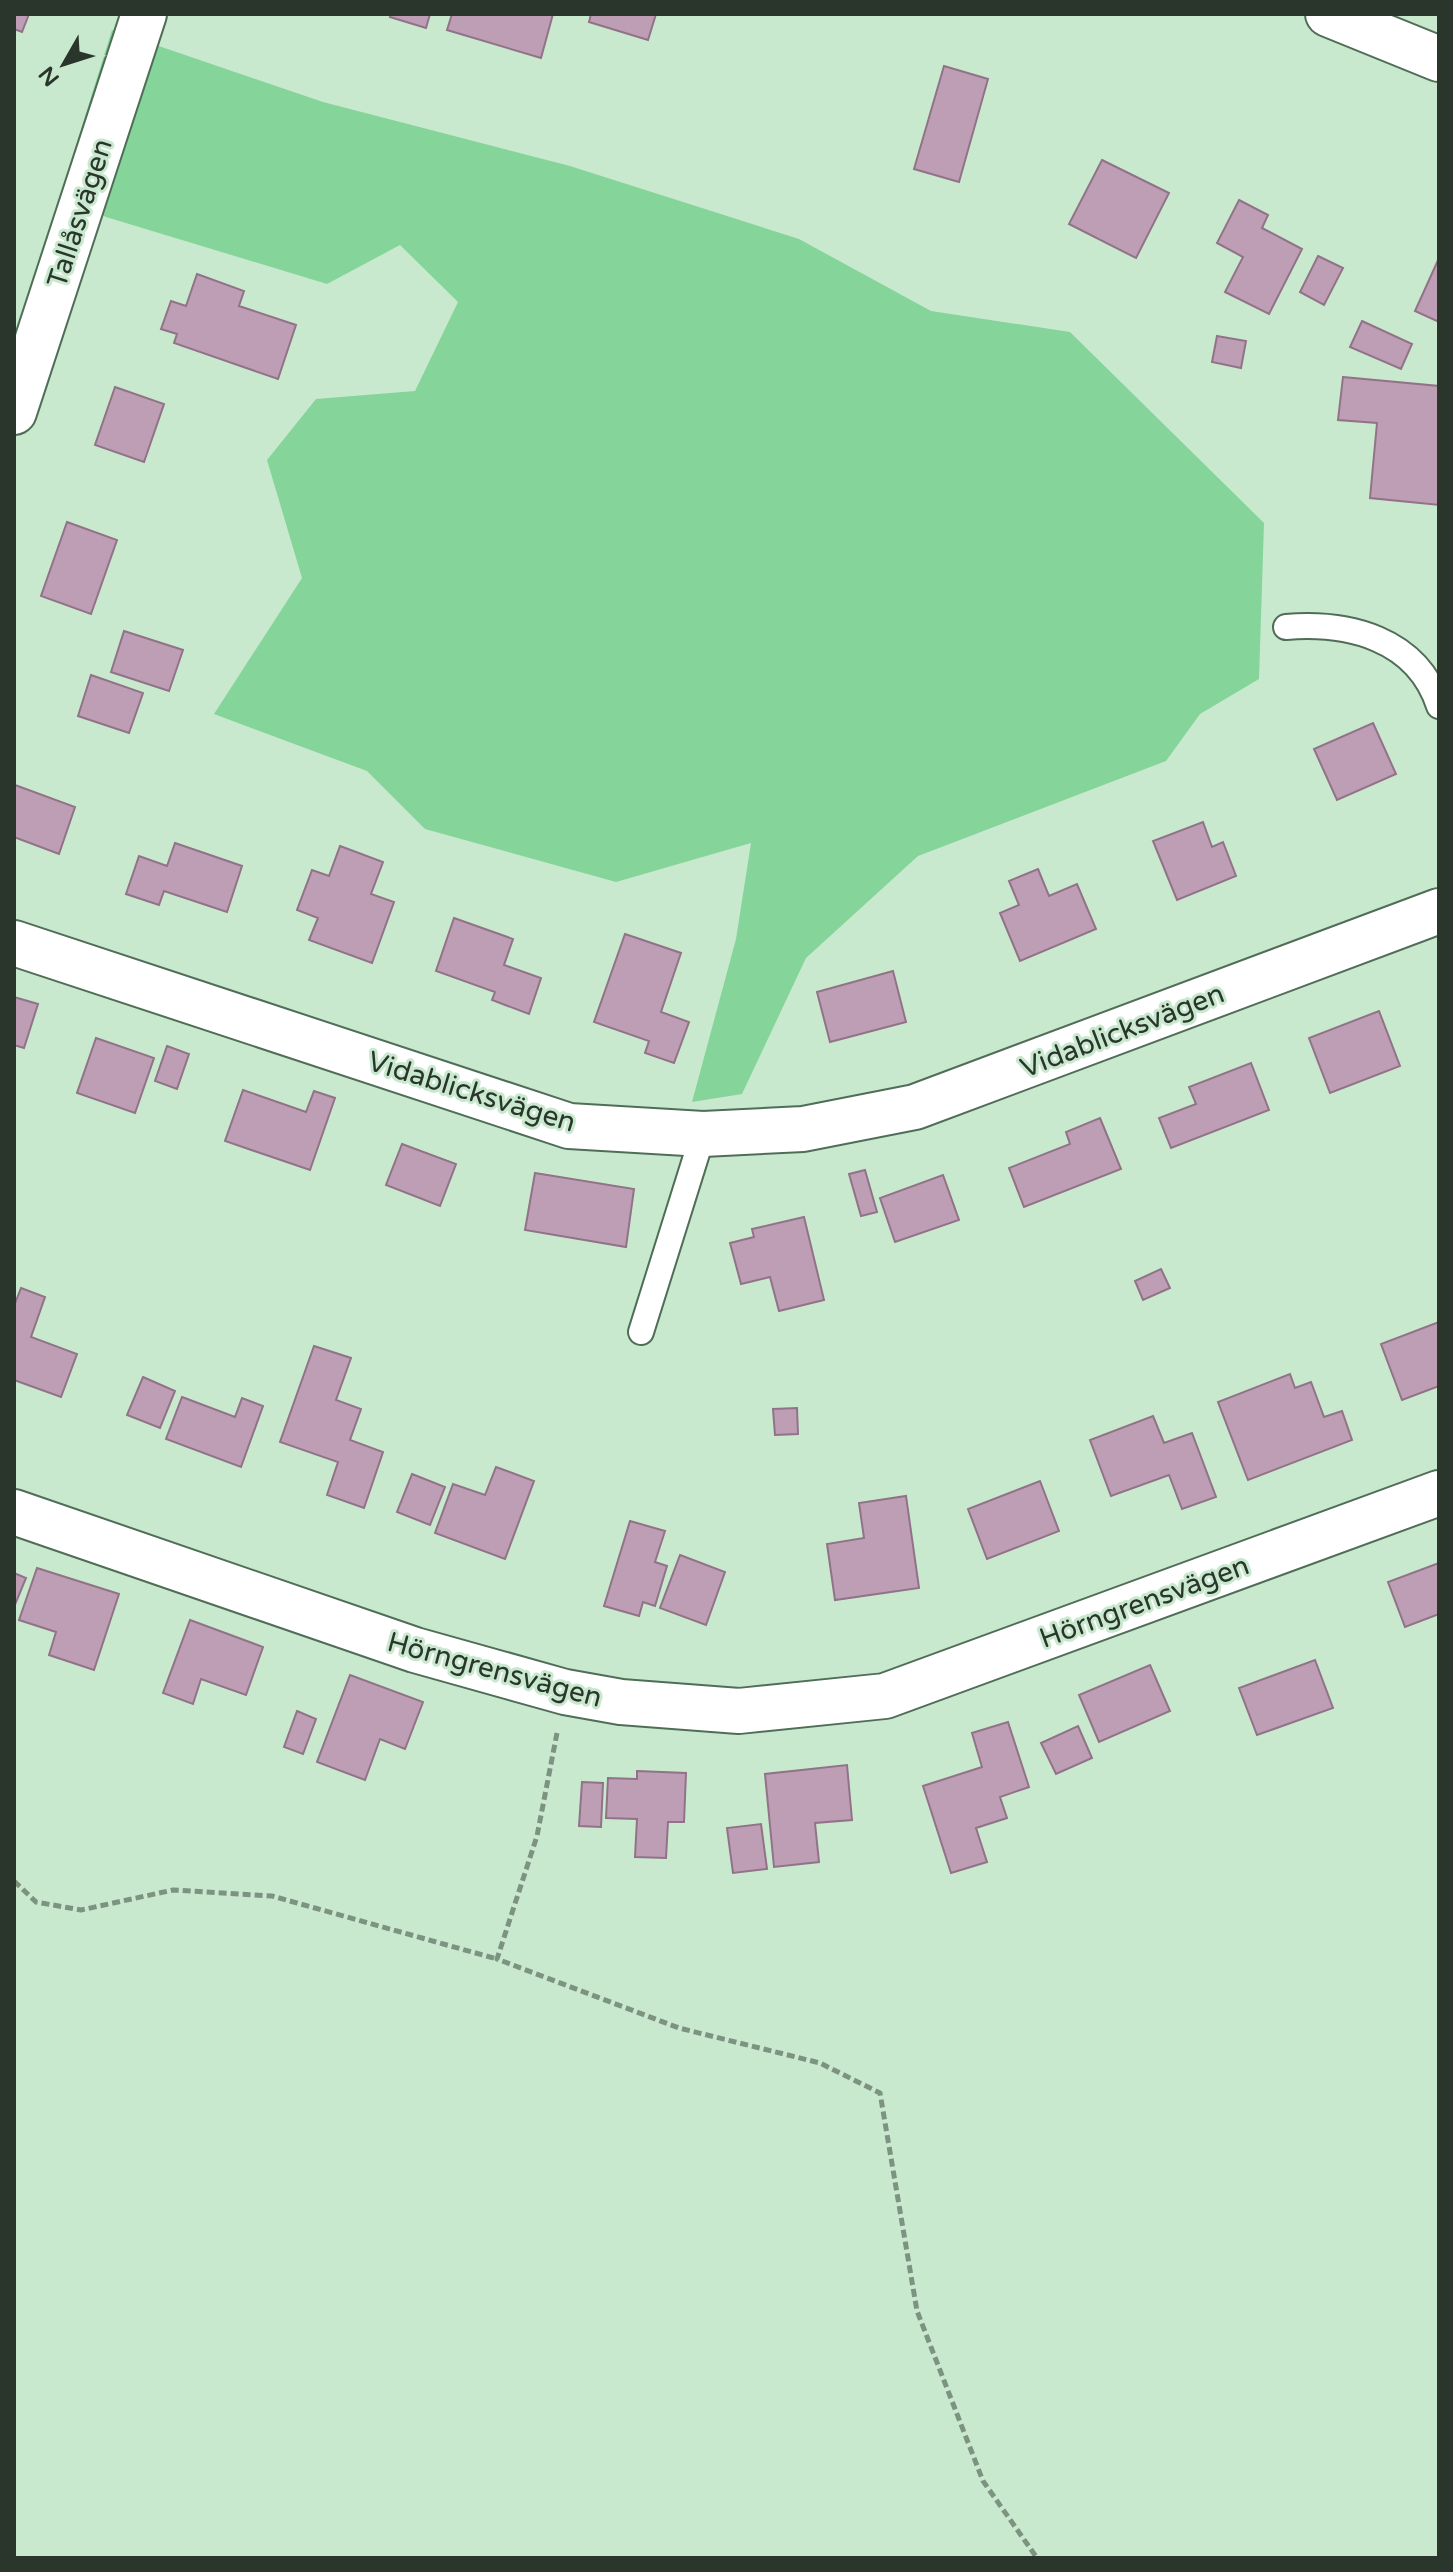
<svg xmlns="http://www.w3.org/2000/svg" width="1453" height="2572" viewBox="0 0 1453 2572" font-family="'Varela Round',sans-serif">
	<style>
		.green { fill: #85d49a }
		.building { fill: #be9eb4; stroke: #917388; stroke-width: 2 }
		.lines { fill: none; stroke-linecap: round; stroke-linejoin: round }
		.service-casing { stroke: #506d57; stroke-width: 28 }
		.minor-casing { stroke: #506d57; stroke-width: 48 }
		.path { stroke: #7d9381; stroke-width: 5; stroke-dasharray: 8 4; stroke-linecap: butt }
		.service { stroke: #fff; stroke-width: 24 }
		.minor { stroke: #fff; stroke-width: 44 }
		.labels { text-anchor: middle; stroke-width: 6; stroke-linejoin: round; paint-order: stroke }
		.street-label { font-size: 28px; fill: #2a362c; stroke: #c9e9cf }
	</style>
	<rect width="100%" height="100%" fill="#c9e9cf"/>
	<path class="green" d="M112 30 323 102 570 166 799 239 931 311 1070 332 1264 523 1259 679 1200 714 1166 761 918 856 806 958 742 1094 692 1102 736 939 751 843 616 882 425 829 367 771 214 714 302 578 267 460 316 399 415 391 458 302 400 245 327 284 106 217 61 193Z"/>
	<path class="building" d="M14 14H29L22 32 14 29Z
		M391 14H430L426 28 390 17Z
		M452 14H553L541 58 447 30Z
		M591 14H656L648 40 589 22Z
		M944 66 988 79 959 182 914 169Z
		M1102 160 1169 193 1136 258 1069 224Z
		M1239 200 1268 215 1262 228 1302 249 1269 314 1225 292 1243 257 1217 243Z
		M1318 256 1343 268 1324 305 1300 292Z
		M1439 258V322L1415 311Z
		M197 274 244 291 239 306 296 325 278 379 174 343 177 334 161 329 171 301 186 306Z
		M1362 321 1412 344 1401 369 1350 347Z
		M1217 336 1246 341 1241 368 1212 362Z
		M1343 377 1439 386V505L1370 498 1377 423 1338 420Z
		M115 387 164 404 144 462 95 445Z
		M67 522 117 540 91 614 41 596Z
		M124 631 183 650 169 691 111 672Z
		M91 675 143 693 129 733 78 716Z
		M1373 723 1396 774 1337 800 1314 749Z
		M15 785 75 807 59 854 14 837Z
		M1203 822 1212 847 1223 842 1236 876 1177 900 1153 841Z
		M175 843 242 866 227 912 164 891 159 905 126 894 139 856 167 866Z
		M340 846 383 862 371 894 394 902 372 963 309 940 318 918 297 910 312 870 329 876Z
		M1038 869 1049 896 1077 884 1096 929 1020 961 1000 913 1019 905 1009 881Z
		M454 918 513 939 504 965 541 978 529 1014 492 1000 495 992 436 971Z
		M625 934 681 953 661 1012 689 1022 674 1063 645 1053 649 1041 594 1022Z
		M893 971 906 1022 830 1042 817 992Z
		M14 997 38 1004 24 1048 14 1045Z
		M1379 1011 1400 1066 1330 1093 1309 1038Z
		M96 1038 154 1058 135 1113 77 1093Z
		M167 1046 189 1054 177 1089 155 1081Z
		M1251 1063 1269 1110 1171 1148 1159 1118 1196 1104 1189 1087Z
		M243 1090 306 1112 314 1091 335 1098 310 1170 225 1141Z
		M1100 1118 1121 1169 1024 1207 1009 1168 1070 1144 1066 1132Z
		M402 1144 456 1164 440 1206 386 1185Z
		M865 1170 877 1212 861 1216 849 1174Z
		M535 1173 634 1189 626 1247 525 1230Z
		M943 1175 959 1220 895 1242 880 1198Z
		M804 1217 824 1300 779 1311 770 1277 741 1284 730 1243 754 1237 752 1229Z
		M1161 1269 1170 1288 1143 1300 1135 1281Z
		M21 1288 45 1297 31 1337 77 1354 61 1397 14 1380V1306Z
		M1439 1322V1386L1402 1400 1381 1344Z
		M314 1346 351 1358 336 1400 361 1409 350 1440 383 1452 364 1508 327 1495 338 1462 280 1442Z
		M1290 1374 1295 1388 1311 1382 1324 1417 1342 1411 1352 1440 1248 1480 1218 1402Z
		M143 1377 175 1391 160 1428 127 1415Z
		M182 1397 235 1417 242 1398 263 1406 241 1467 166 1439Z
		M797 1408 798 1434 775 1435 773 1409Z
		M1153 1416 1164 1443 1192 1433 1216 1497 1182 1509 1169 1475 1111 1496 1090 1440Z
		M496 1467 534 1481 505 1559 435 1533 453 1484 485 1495Z
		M412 1474 445 1487 430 1525 397 1512Z
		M1040 1481 1059 1531 987 1559 968 1509Z
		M906 1496 919 1588 835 1600 827 1544 864 1538 859 1503Z
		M630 1521 665 1531 655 1562 667 1566 655 1606 643 1602 639 1616 604 1606Z
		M680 1555 725 1572 706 1625 660 1608Z
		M1439 1563V1614L1405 1627 1388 1582Z
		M37 1568 119 1594 94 1670 49 1655 56 1632 19 1620Z
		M14 1573 26 1578 14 1607Z
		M190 1620 263 1647 246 1695 201 1679 193 1704 163 1693Z
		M1315 1660 1333 1708 1257 1735 1239 1688Z
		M1150 1665 1170 1711 1099 1742 1079 1695Z
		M350 1675 423 1702 405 1749 380 1739 365 1780 317 1762Z
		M297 1711 316 1719 303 1754 284 1747Z
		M1008 1722 1029 1787 1000 1797 1007 1818 976 1828 987 1862 951 1873 923 1786 982 1767 972 1733Z
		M1078 1726 1092 1758 1056 1774 1041 1743Z
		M847 1765 852 1820 815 1823 819 1862 774 1867 765 1774Z
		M637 1771 686 1773 684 1822H668L666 1858 635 1857 637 1819 606 1818 608 1778 637 1779Z
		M582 1782 603 1783 601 1827 579 1826Z
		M761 1824 767 1869 733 1873 727 1828Z"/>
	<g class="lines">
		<defs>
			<path id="service" d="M1286 627C1348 622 1417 638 1439 706
				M641 1332 703 1134"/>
			<path id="minor" d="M1328 14 1439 59
				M14 412 144 14
				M14 943 569 1126 703 1134 803 1129 915 1107 1439 911
				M14 1512 415 1650 565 1692 621 1702 739 1711 885 1696 1439 1493"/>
		</defs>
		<use href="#service" class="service-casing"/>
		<use href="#minor" class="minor-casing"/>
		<path class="path" d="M557 1733 537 1836 497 1959 679 2028 820 2063 880 2093 917 2311 983 2481 1037 2558
			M14 1881 36 1902 81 1910 173 1890 272 1896 497 1959"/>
		<use href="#service" class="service"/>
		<use href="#minor" class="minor"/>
	</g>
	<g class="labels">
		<g class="street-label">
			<text transform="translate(79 213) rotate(-72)" y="10">Tallåsvägen</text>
			<text transform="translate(1122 1030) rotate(-21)" y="10">Vidablicksvägen</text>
			<text transform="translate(472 1091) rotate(17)" y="10">Vidablicksvägen</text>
			<text transform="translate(1144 1601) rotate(-20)" y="10">Hörngrensvägen</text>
			<text transform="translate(495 1669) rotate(15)" y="10">Hörngrensvägen</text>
		</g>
	</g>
	<rect width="1453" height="2572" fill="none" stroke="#2a362c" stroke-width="32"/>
	<g transform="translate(64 64) rotate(231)" stroke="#c9e9cf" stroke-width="6" paint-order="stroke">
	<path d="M0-6L14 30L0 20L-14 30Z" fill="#2a362c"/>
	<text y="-12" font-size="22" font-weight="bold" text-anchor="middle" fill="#2a362c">N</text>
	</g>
</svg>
